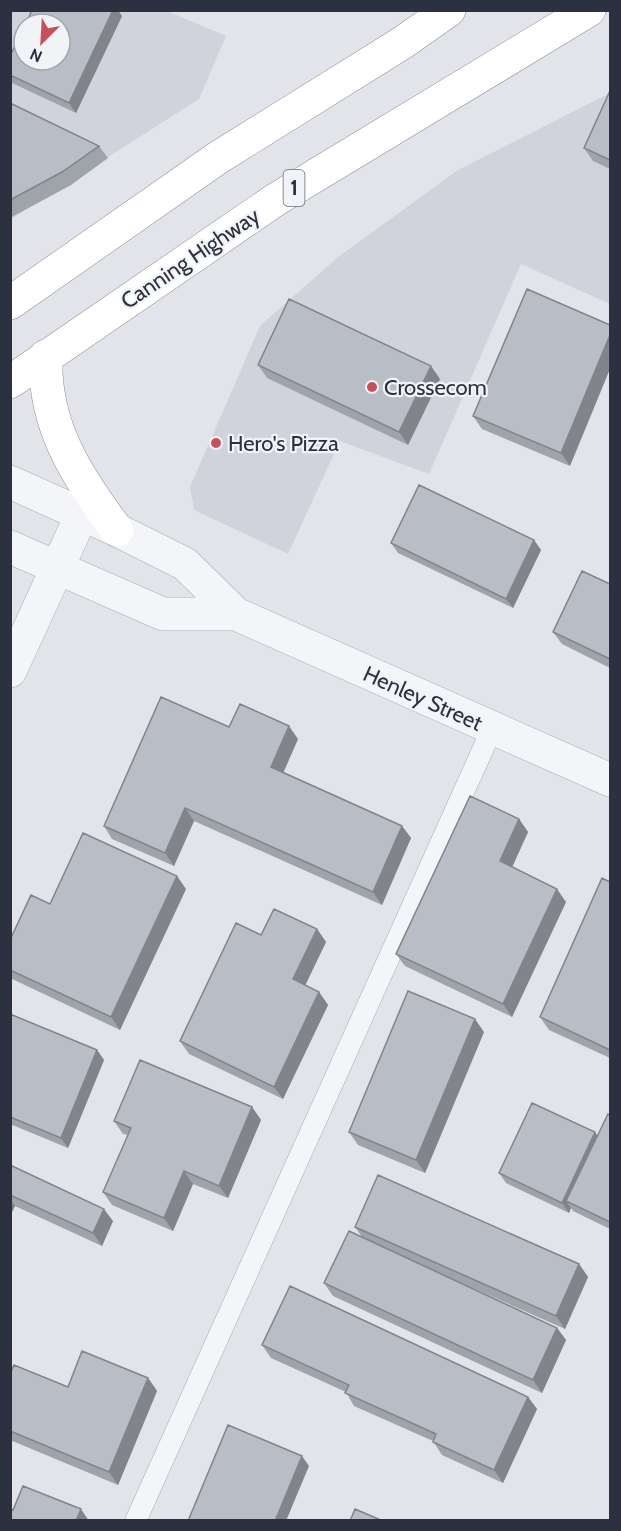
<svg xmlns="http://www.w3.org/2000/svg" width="621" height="1531" viewBox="0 0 621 1531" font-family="Cabin,sans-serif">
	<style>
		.built { fill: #d0d3db; fill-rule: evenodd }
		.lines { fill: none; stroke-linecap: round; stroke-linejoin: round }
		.service-casing { stroke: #a7abb3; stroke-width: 22 }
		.minor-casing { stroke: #a7abb3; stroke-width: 34 }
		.tertiary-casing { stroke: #a7abb3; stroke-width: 34 }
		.trunk-casing { stroke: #8a919f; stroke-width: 34 }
		.service { stroke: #f4f5f8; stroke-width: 21 }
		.minor { stroke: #f4f5f8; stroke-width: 33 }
		.tertiary { stroke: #f4f5f8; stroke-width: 33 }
		.trunk { stroke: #fff; stroke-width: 33 }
		.wall { fill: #9fa3aa }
		.shaded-wall { fill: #82848b }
		.building { fill: #b9bdc6; stroke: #82848b; stroke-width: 1.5 }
		.poi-dot { fill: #c5505a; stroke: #f1f3f7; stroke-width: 2 }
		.labels { text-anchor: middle; stroke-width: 4.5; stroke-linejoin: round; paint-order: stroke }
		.shield { fill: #f1f3f7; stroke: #666b77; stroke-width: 1.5 }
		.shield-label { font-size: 21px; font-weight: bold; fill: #2b3140 }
		.street-label { font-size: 22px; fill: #2b3140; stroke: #f1f3f7 }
		.poi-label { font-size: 22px; fill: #2b3140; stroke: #f1f3f7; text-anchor: start }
	</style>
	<rect width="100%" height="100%" fill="#e2e4e9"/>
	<path class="built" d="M11 11H167L226 36 199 99 11 219ZM24 24H60V60H24Z
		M610 93V304L521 264 429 474 340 441 288 554 194 510 190 487 260 326 338 257 458 170Z"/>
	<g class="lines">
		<defs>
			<path id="service" d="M136 1520 492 729"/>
			<path id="minor" d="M10 671 82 514"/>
			<path id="tertiary" d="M10 482 117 530 185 564 236 614 610 780
				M10 547 163 614H236"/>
			<path id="trunk" d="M10 303 219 157 402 43 449 10
				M46 356C43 425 77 477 117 530
				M10 382 275 200 589 10"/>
		</defs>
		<use href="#service" class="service-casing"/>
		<use href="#minor" class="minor-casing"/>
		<use href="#tertiary" class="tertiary-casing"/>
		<use href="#trunk" class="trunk-casing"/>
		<use href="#service" class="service"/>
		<use href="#minor" class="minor"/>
		<use href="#tertiary" class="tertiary"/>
		<use href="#trunk" class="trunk"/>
	</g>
	<path class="wall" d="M122 16 76 113 10 82V56Z
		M610 94V169L593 161 584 148Z
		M10 103 99 146 108 158 71 185 10 218Z
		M527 289 570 466 482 429 473 416Z
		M258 365 440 379 408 445 267 378Z
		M534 540 541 550 513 608 398 553 391 543Z
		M610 584V668L562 644 553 632Z
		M229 727 298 739 283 773 402 826 411 838 382 905 194 821 174 866 112 839 104 826Z
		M519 819 528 832 512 867 566 902 512 1017 405 966 396 954Z
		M610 882V1058L549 1030 540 1017Z
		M186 889 120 1030 10 978V940L50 904Z
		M317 929 326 942 305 985 319 992 328 1005 283 1099 189 1054 180 1041 261 935Z
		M10 1014 97 1050 104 1060 68 1148 10 1124Z
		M484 1032 425 1173 358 1145 349 1132Z
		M252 1107 261 1120 228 1198 193 1184 173 1231 112 1205 103 1192 128 1135 123 1134 114 1121Z
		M610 1116V1229L573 1211 571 1208 569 1213 506 1183 499 1173 597 1136Z
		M10 1165 113 1221 102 1246 15 1206 10 1216Z
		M355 1227 579 1264 588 1277 565 1329 457 1281 557 1328 566 1340 542 1393 333 1296 324 1283 362 1237Z
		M262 1345 528 1397 537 1409 503 1483 442 1455 433 1441 354 1406 346 1392 271 1358Z
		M10 1374 68 1387 148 1378 157 1391 118 1485 10 1440Z"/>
	<path class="shaded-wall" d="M113 10H118L122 16 76 113 69 103Z
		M610 335V369L570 466 561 453Z
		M431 366 440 379 408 445 399 432Z
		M534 540 541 550 513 608 506 599Z
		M289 726 298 739 280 780 271 767Z
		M185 808 194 821 174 866 165 853Z
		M519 819 528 832 509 874 500 861Z
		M402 826 411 838 382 905 373 892Z
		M177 876 186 889 120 1030 111 1017Z
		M557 889 566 902 512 1017 503 1004Z
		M317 929 326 942 302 992 293 979Z
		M319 992 328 1005 283 1099 274 1087Z
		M475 1019 484 1032 425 1173 416 1160Z
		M97 1050 104 1060 68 1148 61 1138Z
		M252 1107 261 1120 228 1198 219 1186Z
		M595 1132 602 1142 566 1201 571 1208 569 1213 562 1203Z
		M184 1171 193 1184 173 1231 164 1218Z
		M10 1199 15 1206 10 1216Z
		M104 1209 113 1221 102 1246 93 1233Z
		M579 1264 588 1277 565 1329 556 1316Z
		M557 1328 566 1340 542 1393 533 1380Z
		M148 1378 157 1391 118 1485 109 1472Z
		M528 1397 537 1409 503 1483 494 1470Z
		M302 1456 309 1466 286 1521H275Z
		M81 1509 89 1521H76Z"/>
	<path class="building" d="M32 10H113L69 103 10 75V56L24 28V60H60V24H26Z
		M609 93 610 94V160L584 148Z
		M10 103 99 146 62 172 10 200Z
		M527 289 610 325V335L561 453 473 416Z
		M289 299 431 366 399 432 258 365Z
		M419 485 534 540 506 599 391 543Z
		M582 571 610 584V659L553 632Z
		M161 697 229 727 240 704 289 726 271 767 402 826 373 892 185 808 165 853 104 826Z
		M470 796 519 819 500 861 557 889 503 1004 396 954Z
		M83 833 177 876 111 1017 10 970V940L31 895 50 904Z
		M602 878 610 882V1050L540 1017Z
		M274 909 317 929 293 979 319 992 274 1087 180 1041 236 923 261 935Z
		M408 991 475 1019 416 1160 349 1132Z
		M10 1014 97 1050 61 1138 10 1117Z
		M140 1060 252 1107 219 1186 184 1171 164 1218 103 1192 131 1128 114 1121Z
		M532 1103 595 1132 562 1203 499 1173Z
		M608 1114 610 1116V1222L566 1201Z
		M10 1165 104 1209 93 1233 10 1195Z
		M378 1175 579 1264 556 1316 355 1227Z
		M349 1231 557 1328 533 1380 324 1283Z
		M290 1286 528 1397 494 1470 433 1442 436 1434 345 1393 349 1385 262 1345Z
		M82 1351 148 1378 109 1472 10 1431V1374L14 1365 68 1387Z
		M228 1425 302 1456 275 1521H188Z
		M23 1486 81 1509 76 1521H10V1509L13 1510Z
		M355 1509 383 1521H350Z"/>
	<g class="poi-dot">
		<circle cx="372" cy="387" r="6"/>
		<circle cx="216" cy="443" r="6"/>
	</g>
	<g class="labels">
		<rect class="shield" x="283.5" y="170" width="21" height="36" rx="4.5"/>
		<g class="shield-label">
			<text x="294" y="195">1</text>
		</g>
		<g class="street-label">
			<text transform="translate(190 258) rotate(-34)" y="8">Canning Highway</text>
			<text transform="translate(423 698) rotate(24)" y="8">Henley Street</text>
		</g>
		<g class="poi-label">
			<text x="384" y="395">Crossecom</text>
			<text x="228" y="451">Hero's Pizza</text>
		</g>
	</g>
	<rect width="621" height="1531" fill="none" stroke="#2b3140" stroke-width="24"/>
	<g transform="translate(42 42) rotate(204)"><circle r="28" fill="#f1f3f7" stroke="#a2a5ae" stroke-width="1.5"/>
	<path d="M0-4.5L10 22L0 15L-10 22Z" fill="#c5505a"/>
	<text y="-9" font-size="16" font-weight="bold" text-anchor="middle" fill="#2b3140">N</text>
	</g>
</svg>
